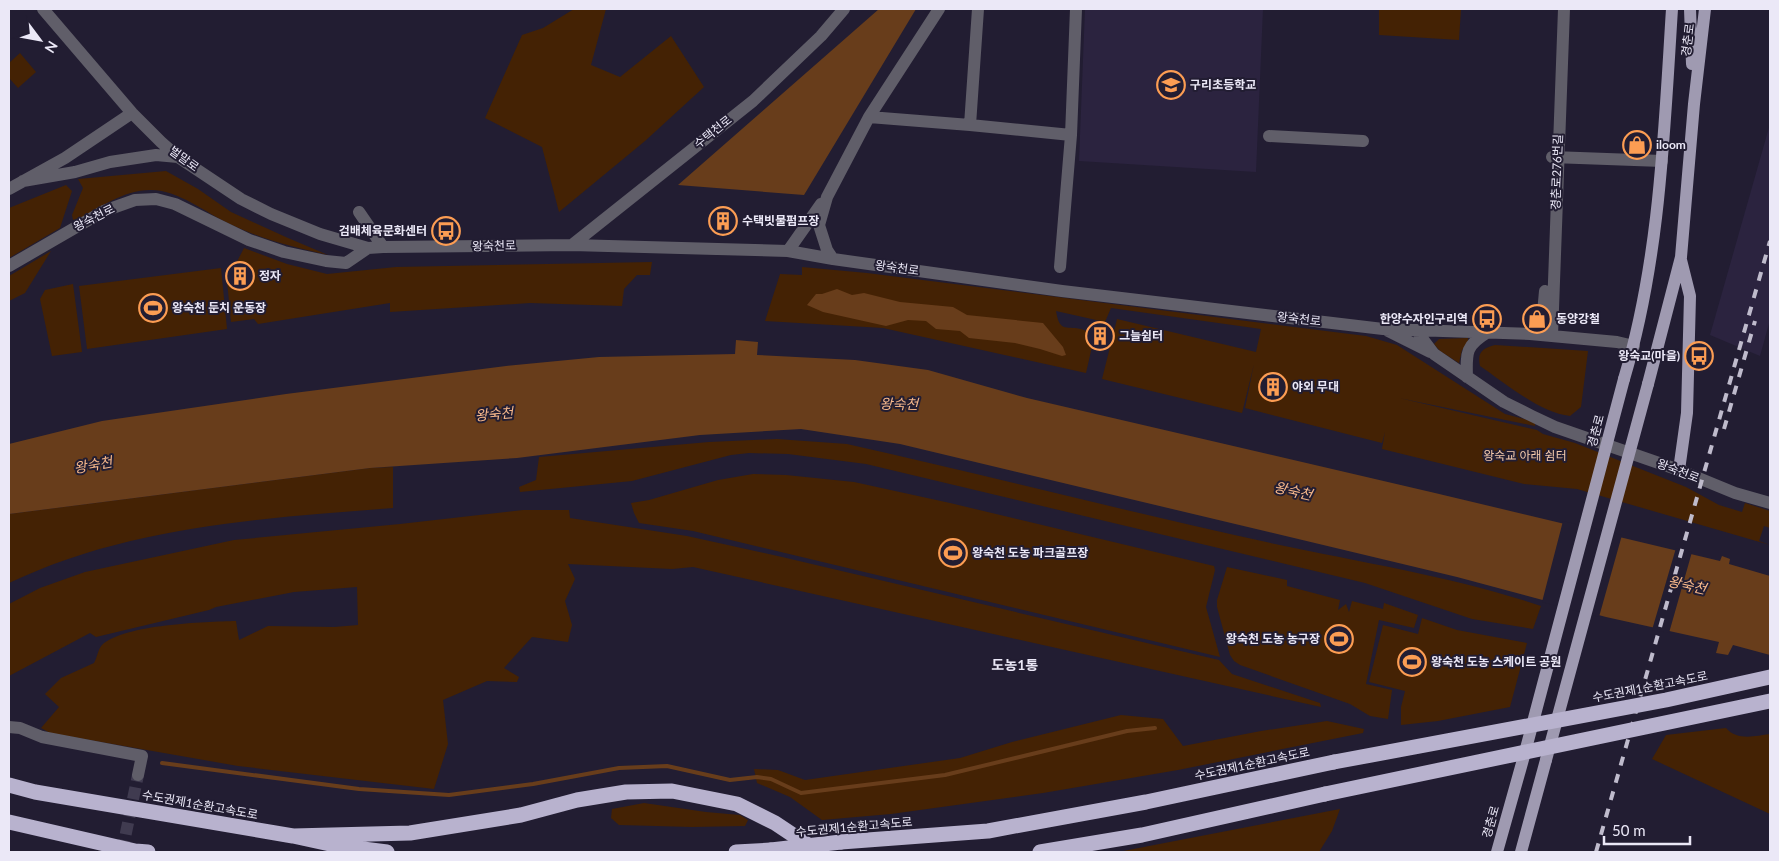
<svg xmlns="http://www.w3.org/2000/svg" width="1779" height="861" viewBox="0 0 1779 861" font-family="Lato,'Noto Sans KR',sans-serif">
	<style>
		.built { fill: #2b233f }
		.green { fill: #442204 }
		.water { fill: #683d1b }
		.pier { fill: #221d32 }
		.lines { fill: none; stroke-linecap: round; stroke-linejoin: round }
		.stream { stroke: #683d1b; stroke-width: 4 }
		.minor-tunnel { stroke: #403b50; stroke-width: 12; stroke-dasharray: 12 6; stroke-linecap: butt }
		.minor { stroke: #605e69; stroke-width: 12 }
		.major { stroke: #9f9ab1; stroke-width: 12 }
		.highway { stroke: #b8b2ce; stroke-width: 15 }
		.rail { stroke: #bfbbcc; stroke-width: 4; stroke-dasharray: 9 9; stroke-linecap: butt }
		.major-bridge { stroke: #9f9ab1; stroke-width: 12 }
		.highway-bridge { stroke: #b8b2ce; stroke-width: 15 }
		.labels { text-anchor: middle; stroke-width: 4; stroke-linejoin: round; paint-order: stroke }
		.street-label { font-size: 12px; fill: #ebe8f7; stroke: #221d32 }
		.poi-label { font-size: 12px; font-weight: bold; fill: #ebe8f7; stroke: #221d32; text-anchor: start }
		.park-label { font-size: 12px; fill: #f6cbad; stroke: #221d32 }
		.water-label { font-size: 14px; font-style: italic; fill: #f7b88b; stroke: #221d32 }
		.neighbourhood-label { font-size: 14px; font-weight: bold; fill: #ebe8f7; stroke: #221d32 }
	</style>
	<rect width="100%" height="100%" fill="#221d32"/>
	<path class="built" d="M1085 9H1263L1256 172 1079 161Z
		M1770 124V320L1760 356 1710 335Z"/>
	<path class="green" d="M574 9H606L591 65 620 77 671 36 704 87 645 141 559 212 542 147 485 118 522 35 543 28Z
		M1379 9H1461L1459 40 1379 35Z
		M20 53 36 72 18 88 9 78V63Z
		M166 171 198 189 231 212 288 238 328 255C294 247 261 239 230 224 206 213 177 189 150 190 124 190 98 208 76 221L73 220 72 215 83 188 78 179Z
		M66 185 72 191 60 228 9 258V208Z
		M244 248 287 264 327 274 396 267 652 262 650 275H637L624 289 622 306 530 303 390 312V303L258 324 254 319 231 322 227 281Z
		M51 251 25 293 9 301V276Z
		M802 267 867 273 1366 336 1397 345 1505 414 1535 422V426L1399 398 1537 430 1543 434 1575 443 1686 487 1719 505 1742 512 1745 503 1770 511V528L1764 526 1759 541 1770 545 1577 489 1524 484 1382 449 1385 432 1382 443 1245 408 1254 364 1242 413 1102 379 1117 319 1256 352 1261 329 1111 308 1105 322 1056 311C1060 335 1067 324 1084 330 1087 331 1091 335 1094 338L1086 373 883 328 765 321 780 274 802 275Z
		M221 268 227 329 87 349 79 286Z
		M73 284 82 352 52 356 40 299 45 290Z
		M1468 338V343L1462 350 1459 363 1440 351 1434 344 1439 339Z
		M1495 345 1588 351 1581 407 1570 416C1540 413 1505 383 1480 366 1477 353 1482 348 1495 345Z
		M777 439 847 444C990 476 1132 513 1275 544 1364 563 1455 577 1541 606L1533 629 1472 619 1365 583 866 464 788 454 749 453 731 455 632 481 520 492 519 487 536 480 539 457 709 442Z
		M393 467V508C263 518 128 526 9 583V514L370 468Z
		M753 474 786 475 854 482 950 503 1214 566 1215 570 1206 607 1220 657 693 531 639 523 634 513 631 503 649 500 718 480Z
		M523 510H569L570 518 687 536 782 557 1219 660 1232 674 1320 703 1321 707 693 567 672 569 568 564 575 579 565 601 572 625 568 642 532 637 504 668 519 677 517 682 487 681 443 700 448 744 434 789 238 766 50 733 41 728 59 707 45 694 61 678 94 663C97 658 98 649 102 645 125 624 205 622 236 621L239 640 268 626 334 627 358 625 357 587 294 592 216 607 209 610 96 637 90 633 9 676V604L40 588 85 572 234 540 400 524Z
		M1227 567 1287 580V586L1340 600 1338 610 1346 604 1349 612 1352 601 1383 609 1384 603 1418 615 1414 628 1379 620 1366 684 1392 690 1388 719 1370 716 1350 704 1240 665 1234 661 1230 655 1217 607V600Z
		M1422 618 1457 630 1527 643 1510 707 1438 721 1401 725V707L1405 691 1369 682 1383 625 1418 634Z
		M1121 715 1163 719 1183 746 1261 731 1327 721 1364 729 1363 733 1178 770 1043 793 891 814 822 820 790 797 757 783 754 769 778 770 805 780 960 758 1012 742Z
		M1726 728C1737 741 1755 736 1770 734V814L1652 759 1666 735Z
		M644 803 706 812 740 815 748 820 745 826 692 827 619 825 611 818 612 809Z
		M1340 809 1332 831 1319 852H1118Z"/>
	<path class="water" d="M879 9H916L804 195 678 185Z
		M837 289 852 295 864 293 900 302 953 307 967 315 1043 323 1063 347 1066 355 1062 356 1040 349 1015 343 969 338 960 331 936 329 926 321 908 320 886 326 823 312 807 305 816 294H822Z
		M736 340 758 342 757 355 855 360 928 370 1027 398 1435 493 1720 561 1722 556 1730 559 1729 564 1770 576V655L1733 645 1728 655 1716 653 1719 642 1606 617 1457 577 900 444 801 429 700 435 517 458 370 468 9 514V444L102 421 286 394 506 366 599 357 735 354Z"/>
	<path class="pier" d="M1563 521 1622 535 1599 617 1542 602Z
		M1676 548 1692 552 1669 633 1652 630Z"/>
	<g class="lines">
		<path class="stream" d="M162 763 359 789 449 795 533 784 619 768 667 766 730 780 757 777 771 779 801 793 945 775 1127 731 1155 728"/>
		<path class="minor-tunnel" d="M122 852 138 775"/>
		<path class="minor" d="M43 9 132 113 161 142 178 157 241 199 271 214 320 234 368 248
			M978 9 970 125 1071 135
			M869 117 970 125
			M1269 136 1363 141
			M1552 157 1662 161
			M23 181 75 172 110 162 156 155 178 157
			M9 189 65 158 132 113
			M359 212 383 247
			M572 245 753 101 821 36 844 9
			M788 251 821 204
			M833 259 827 250 819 225 827 197 869 117 939 9
			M9 266 104 211 135 200 156 199 175 204 249 240 284 252 326 261 346 263 368 248 383 247 572 245 788 251 833 259 1062 291 1383 329 1530 334 1617 342 1634 346
			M1060 267 1071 135 1076 9
			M1416 330 1434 354 1504 402 1532 416 1555 427 1679 470 1735 493 1770 503
			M1388 331 1430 352
			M1541 335 1545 291
			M1552 336 1564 9
			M1467 377C1466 352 1466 345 1488 332
			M9 727 20 728 42 737 142 756 138 775"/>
		<path class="major" d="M1690 9 1692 64
			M1624 379C1660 259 1664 133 1672 9
			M1648 384 1681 257 1694 104 1705 9
			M1679 470 1687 413 1690 296 1681 260
			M1497 852 1524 756
			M1521 852 1546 760"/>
		<path class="highway" d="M9 785 35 792 293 836 339 846 387 852
			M9 822 135 851 148 852
			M293 836 410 833 521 815 577 800 626 792 672 791 737 804 775 823 808 845 815 851
			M841 842 988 831 1146 802 1334 762
			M736 852 771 850
			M1040 852 1142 835 1325 794"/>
		<path class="rail" d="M1724 429 1755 321
			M1596 852 1770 241"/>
		<path class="major-bridge" d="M1524 756 1624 379
			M1546 760 1648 384"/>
		<path class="highway-bridge" d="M1334 762 1666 700 1770 677
			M1325 794 1770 701
			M771 850 841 842"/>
	</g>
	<defs>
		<symbol id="school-ring" viewBox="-11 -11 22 22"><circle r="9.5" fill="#221d32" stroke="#fc9d53" stroke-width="1.5"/><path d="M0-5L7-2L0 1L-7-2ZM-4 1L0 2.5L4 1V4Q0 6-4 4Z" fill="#fc9d53"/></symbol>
		<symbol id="shop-ring" viewBox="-11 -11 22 22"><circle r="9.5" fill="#221d32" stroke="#fc9d53" stroke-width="1.5"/><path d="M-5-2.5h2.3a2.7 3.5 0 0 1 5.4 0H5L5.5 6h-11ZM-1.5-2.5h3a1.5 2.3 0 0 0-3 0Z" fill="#fc9d53"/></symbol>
		<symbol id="building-ring" viewBox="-11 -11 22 22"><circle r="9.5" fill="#221d32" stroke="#fc9d53" stroke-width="1.5"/><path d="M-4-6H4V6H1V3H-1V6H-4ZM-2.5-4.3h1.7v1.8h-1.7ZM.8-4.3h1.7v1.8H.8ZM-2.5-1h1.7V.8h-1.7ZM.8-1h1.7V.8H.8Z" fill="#fc9d53"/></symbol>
		<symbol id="bus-ring" viewBox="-11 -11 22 22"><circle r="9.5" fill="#221d32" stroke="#fc9d53" stroke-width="1.5"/><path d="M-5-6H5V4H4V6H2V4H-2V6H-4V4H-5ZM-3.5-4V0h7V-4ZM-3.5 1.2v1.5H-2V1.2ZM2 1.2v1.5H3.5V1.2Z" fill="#fc9d53"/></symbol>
		<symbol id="stadium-ring" viewBox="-11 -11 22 22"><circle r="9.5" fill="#221d32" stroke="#fc9d53" stroke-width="1.5"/><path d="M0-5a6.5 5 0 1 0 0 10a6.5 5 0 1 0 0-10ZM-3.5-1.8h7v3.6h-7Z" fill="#fc9d53"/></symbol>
	</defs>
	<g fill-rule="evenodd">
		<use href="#school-ring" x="1155" y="69" width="32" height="32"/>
		<use href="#shop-ring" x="1621" y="129" width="32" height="32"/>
		<use href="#building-ring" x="707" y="205" width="32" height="32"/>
		<use href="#bus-ring" x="430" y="215" width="32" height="32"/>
		<use href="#building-ring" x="224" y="260" width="32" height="32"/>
		<use href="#stadium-ring" x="137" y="292" width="32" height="32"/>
		<use href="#bus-ring" x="1471" y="303" width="32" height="32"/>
		<use href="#shop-ring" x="1521" y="303" width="32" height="32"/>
		<use href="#building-ring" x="1084" y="320" width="32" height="32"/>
		<use href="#bus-ring" x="1683" y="340" width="32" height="32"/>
		<use href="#building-ring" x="1257" y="371" width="32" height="32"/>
		<use href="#stadium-ring" x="937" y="537" width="32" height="32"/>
		<use href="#stadium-ring" x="1323" y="623" width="32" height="32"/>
		<use href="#stadium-ring" x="1396" y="646" width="32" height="32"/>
	</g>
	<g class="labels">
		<g class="street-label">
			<text transform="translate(1688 40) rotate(-83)" y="4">경춘로</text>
			<text transform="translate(713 132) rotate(-39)" y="4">수택천로</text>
			<text transform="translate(184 159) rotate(36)" y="4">벌말로</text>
			<text transform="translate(1557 172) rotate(-88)" y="4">경춘로276번길</text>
			<text transform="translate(94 218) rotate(-27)" y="4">왕숙천로</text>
			<text transform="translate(494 246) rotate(-1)" y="4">왕숙천로</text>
			<text transform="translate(897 268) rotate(8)" y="4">왕숙천로</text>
			<text transform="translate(1299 319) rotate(6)" y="4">왕숙천로</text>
			<text transform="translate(1596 431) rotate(-75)" y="4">경춘로</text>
			<text transform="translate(1678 471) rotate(21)" y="4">왕숙천로</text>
			<text transform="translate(1650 687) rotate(-11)" y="4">수도권제1순환고속도로</text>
			<text transform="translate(1252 764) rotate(-12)" y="4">수도권제1순환고속도로</text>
			<text transform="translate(200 805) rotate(10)" y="4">수도권제1순환고속도로</text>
			<text transform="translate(1491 822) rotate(-74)" y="4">경춘로</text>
			<text transform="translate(854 827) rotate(-5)" y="4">수도권제1순환고속도로</text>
		</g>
		<g class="poi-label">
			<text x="1190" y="89">구리초등학교</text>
			<text x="1656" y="149">iloom</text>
			<text x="742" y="225">수택빗물펌프장</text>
			<text x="427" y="235" text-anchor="end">검배체육문화센터</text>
			<text x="259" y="280">정자</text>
			<text x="172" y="312">왕숙천 둔치 운동장</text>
			<text x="1468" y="323" text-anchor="end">한양수자인구리역</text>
			<text x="1556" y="323">동양강철</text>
			<text x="1119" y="340">그늘쉼터</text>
			<text x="1680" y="360" text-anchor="end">왕숙교(마을)</text>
			<text x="1292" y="391">야외 무대</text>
			<text x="972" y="557">왕숙천 도농 파크골프장</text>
			<text x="1320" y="643" text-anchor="end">왕숙천 도농 농구장</text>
			<text x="1431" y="666">왕숙천 도농 스케이트 공원</text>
		</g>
		<g class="park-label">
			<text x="1525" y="460">왕숙교 아래 쉼터</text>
		</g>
		<g class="water-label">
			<text transform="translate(899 404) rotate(1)" y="5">왕숙천</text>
			<text transform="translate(494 414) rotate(-5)" y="5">왕숙천</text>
			<text transform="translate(93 465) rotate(-10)" y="5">왕숙천</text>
			<text transform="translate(1293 491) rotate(13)" y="5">왕숙천</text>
			<text transform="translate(1687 585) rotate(13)" y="5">왕숙천</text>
		</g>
		<g class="neighbourhood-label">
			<text x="1015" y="670">도농1통</text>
		</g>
	</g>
	<rect width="1779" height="861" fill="none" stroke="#ebe8f7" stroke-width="20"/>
	<g transform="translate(40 40) rotate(122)" stroke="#221d32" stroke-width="4" paint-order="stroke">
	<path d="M0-4L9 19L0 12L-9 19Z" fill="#ebe8f7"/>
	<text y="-8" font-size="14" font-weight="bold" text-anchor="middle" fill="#ebe8f7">N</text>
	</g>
	<path d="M1604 836v8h86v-8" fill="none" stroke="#ebe8f7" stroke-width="2.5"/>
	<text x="1612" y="836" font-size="15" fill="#ebe8f7" stroke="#221d32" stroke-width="4" paint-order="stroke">50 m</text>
</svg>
